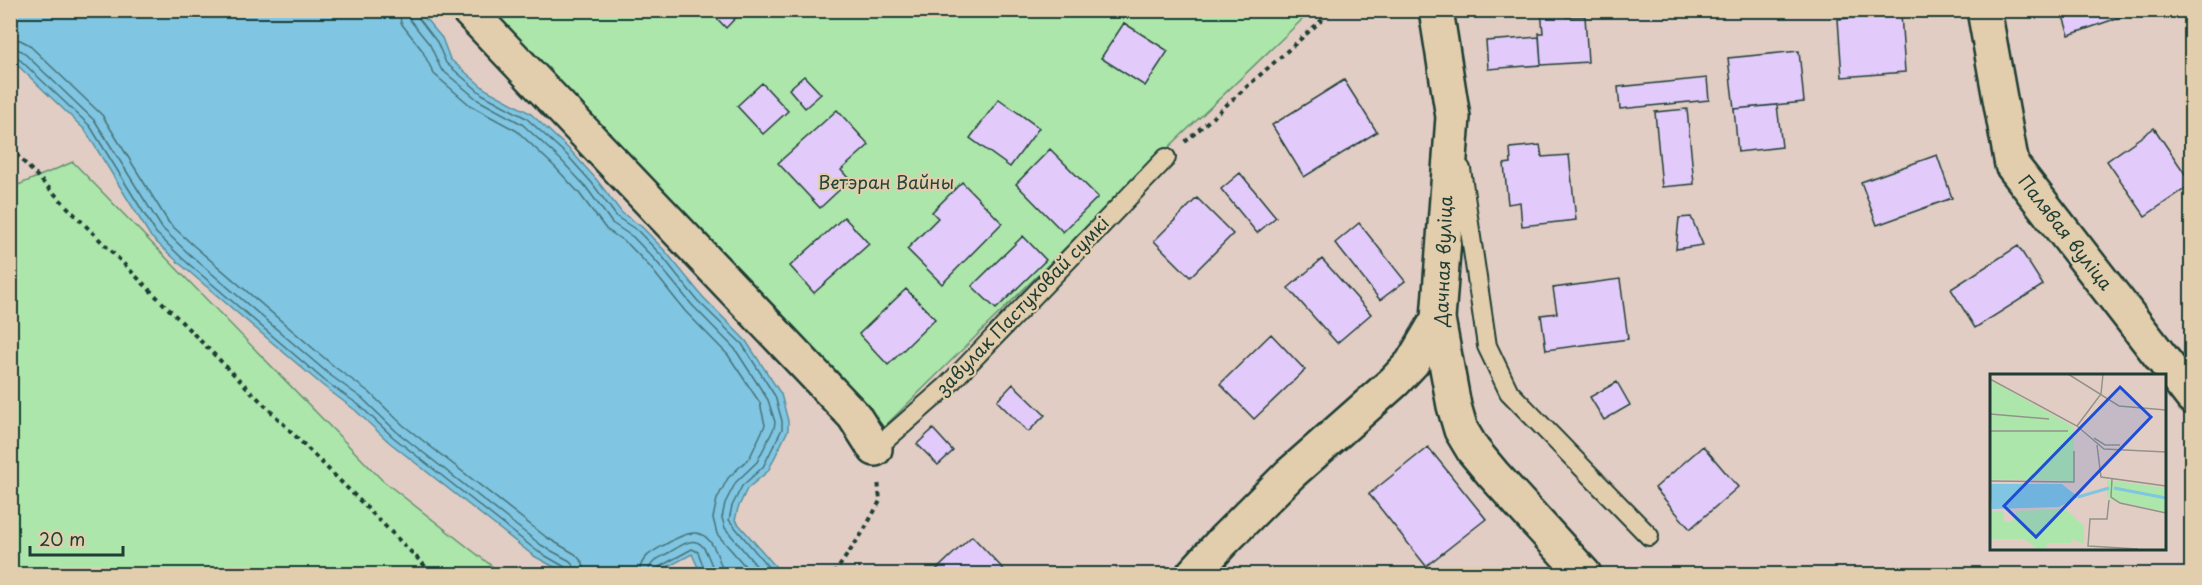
<svg xmlns="http://www.w3.org/2000/svg" width="2202" height="585" viewBox="0 0 2202 585" font-family="'Playpen Sans',sans-serif">
	<style>
		.green { fill: #ace6ab; stroke: #669270; stroke-width: 1.5 }
		.water { fill: #80c5e1; stroke: #598f9c; stroke-width: 1.5 }
		.lines { fill: none; stroke-linecap: round; stroke-linejoin: round }
		.shore { stroke: #467379; stroke-width: 1.5 }
		.building { fill: #e2cbfb; stroke: #1f3d34; stroke-width: 1.5 }
		.lane-casing { stroke: #1f3d34; stroke-width: 22 }
		.street-casing { stroke: #1f3d34; stroke-width: 38 }
		.path { stroke: #1f3d34; stroke-width: 4; stroke-dasharray: 4.5 4.5; stroke-linecap: butt }
		.lane { stroke: #e2cead; stroke-width: 18 }
		.street { stroke: #e2cead; stroke-width: 33 }
		.labels { text-anchor: middle; stroke-width: 4.5; stroke-linejoin: round; paint-order: stroke }
		.park-label { font-size: 18px; fill: #26453a; stroke: #e2cead }
		.street-label { font-size: 18px; fill: #1f3d34; stroke: #e2cead }
		.inset-river { fill: none; stroke: #80c5e1; stroke-width: 3 }
		.inset-road { fill: none; stroke: #94938a; stroke-width: 1.5 }
		.view { fill: #1d4ed8; fill-opacity: 0.15; stroke: #1d4ed8; stroke-width: 3 }
		.inset-edge { fill: none; stroke: #1f3d34; stroke-width: 3 }
	</style>
	<rect width="100%" height="100%" fill="#e2cdc4"/>
	<filter id="ink" filterUnits="userSpaceOnUse"><feTurbulence type="fractalNoise" baseFrequency=".0167" numOctaves="2"/><feDisplacementMap in="SourceGraphic" scale="12" xChannelSelector="R" yChannelSelector="G"/><feConvolveMatrix kernelMatrix="1 2 1 2 8 2 1 2 1" color-interpolation-filters="sRGB"/></filter>
	<g filter="url(#ink)">
		<path class="green" d="M485 11H1311L1124 190 884 427 556 87Z
			M73 162 382 480 502 574H11V188Z"/>
		<path class="water" d="M10 11H419L442 38 450 59 485 89 530 113 571 151 596 179 622 213 642 227 666 252 702 296 746 341 781 394 788 421V430L768 471 747 489 738 508 735 520 782 574H701L692 554 654 574H567L534 556 389 442 355 410 322 385 179 263 151 237 85 130 11 59Z"/>
		<g class="lines">
			<path class="shore" d="M399 10 401 23 422 50 434 74 471 106 517 131 555 167 579 193 606 229 628 244 650 267 685 311 728 355 760 403 765 425 750 457 728 478 717 499 713 518 717 534 752 574
				M408 10 410 20 430 45 441 69 478 100 522 124 561 160 586 187 612 223 633 237 656 261 692 305 735 349 768 400 775 422 774 428 757 462 736 482 725 503 722 518 725 528 763 574
				M416 10 417 16 437 42 446 63 482 94 526 118 567 155 592 183 617 217 638 231 662 256 697 300 742 344 775 396 782 421V429L763 467 742 486 732 506 729 520 774 574
				M10 38 20 40 28 44 102 115 169 223 194 246 336 368 369 392 403 425 546 537 575 554 583 563 585 574
				M10 47 22 51 95 121 162 228 188 253 330 375 363 399 397 432 541 545 570 561 574 567 576 574
				M10 55 17 57 90 126 156 233 183 259 325 381 359 405 393 437 537 551 565 567 568 574
				M639 574C640 557 652 552 666 544 686 532 704 524 716 552 719 559 722 566 723 574
				M648 574C649 561 660 558 670 552 686 542 699 533 708 556 711 562 713 568 714 574
				M656 574 659 567 692 549 698 552 706 574"/>
		</g>
		<path class="building" d="M709 10H743L726 28Z
			M1541 10H1566V17L1585 16 1588 62 1541 65 1539 33H1543Z
			M2061 10H2124L2126 15 2069 35Z
			M1901 14 1905 72 1842 77 1838 19Z
			M1124 23 1168 51 1145 86 1101 58Z
			M1539 37 1541 65 1488 69 1486 41Z
			M1799 51 1804 102 1734 109 1728 58Z
			M804 76 821 94 805 108 789 89Z
			M1707 78 1709 100 1620 109 1618 87Z
			M1344 80 1377 132 1304 177 1272 125Z
			M762 83 788 111 763 134 737 106Z
			M999 99 1039 128 1010 167 970 138Z
			M1777 105 1782 147 1738 152 1734 109Z
			M1687 109 1694 184 1662 187 1655 112Z
			M837 110 869 145 841 170 850 180 820 208 778 163Z
			M2154 128 2192 184 2145 216 2107 161Z
			M1540 145 1542 157 1569 155 1576 220 1522 226 1520 202 1508 204 1504 164 1511 163 1510 148Z
			M1050 149 1098 197 1063 232 1016 184Z
			M1937 155 1952 198 1877 225 1861 182Z
			M1240 173 1276 217 1257 233 1221 189Z
			M962 182 1002 223 942 284 907 249 938 218 932 212Z
			M1197 198 1233 234 1190 277 1154 241Z
			M844 217 869 244 814 293 790 266Z
			M1691 217 1703 245 1676 249 1679 218Z
			M1359 223 1405 281 1380 300 1335 243Z
			M1023 236 1046 260 996 309 972 286Z
			M2018 246 2043 285 1975 328 1951 289Z
			M1322 259 1371 314 1337 343 1288 288Z
			M1620 279 1628 339 1546 350 1541 315 1557 313 1553 288Z
			M906 289 935 319 888 365 859 334Z
			M1271 334 1305 370 1254 419 1220 384Z
			M1617 382 1630 405 1604 420 1590 397Z
			M1013 384 1045 415 1028 432 997 401Z
			M933 429 953 451 938 465 917 444Z
			M1703 446 1738 487 1690 529 1655 488Z
			M1428 447 1486 519 1426 566 1369 494Z
			M972 536 1008 574H940L936 570Z"/>
		<g class="lines">
			<defs>
				<path id="lane" d="M1461 169 1487 346 1509 392 1649 536
					M875 449 947 386 1166 158"/>
				<path id="street" d="M468 10 854 416 875 449
					M1436 10 1453 117 1438 319 1454 406 1461 430 1473 450 1493 474 1584 574
					M1984 10 2012 165 2192 397
					M1193 574 1223 541 1290 474 1394 382 1412 363 1438 319"/>
			</defs>
			<use href="#lane" class="lane-casing"/>
			<use href="#street" class="street-casing"/>
			<path class="path" d="M1185 142 1333 10
				M10 148 75 215 433 574
				M834 574 863 532 880 501 878 480"/>
			<use href="#lane" class="lane"/>
			<use href="#street" class="street"/>
		</g>
	</g>
	<g class="labels">
		<g class="park-label">
			<text x="886" y="189">Ветэран Вайны</text>
		</g>
		<g class="street-label">
			<text transform="translate(2065 233) rotate(52)" y="6">Палявая вуліца</text>
			<text transform="translate(1444 261) rotate(-88)" y="6">Дачная вуліца</text>
			<text transform="translate(1023 306) rotate(-46)" y="6">завулак Пастуховай сумкі</text>
		</g>
	</g>
	<g transform="translate(1990 374)">
		<rect width="176" height="176" fill="#e2cdc4"/>
		<path d="M0 6 84 53V107L0 105ZM117 106 175 114V138L121 126 117 123ZM75 135 94 152V170L82 165 81 169H57L56 175H48L34 165H0V137H13L14 147 22 148 27 137Z" fill="#ace6ab"/>
		<path d="M0 110H72L88 123 69 133 2 135Z" fill="#80c5e1"/>
		<path class="inset-river" d="M124 114 176 124M88 123 119 114"/>
		<path class="inset-road" d="M78 0 129 32 176 36M0 5 87 52 114 75 176 78M0 40 59 45M87 52 111 20 113 0M0 57H78M104 64 115 71H130M107 71 111 103 176 112M122 105 121 123 130 129 176 139M0 107 84 108V77M119 126 117 145H100L98 172 148 175"/>
		<path class="view" d="M130 13 161 43 46 163 14 132Z"/>
		<rect width="176" height="176" class="inset-edge"/>
	</g>
	<rect width="2202" height="585" fill="none" stroke="#e2cead" stroke-width="36"/>
	<rect x="18" y="18" width="2166" height="549" fill="none" stroke="#1f3d34" stroke-width="2" filter="url(#ink)"/>
	<path d="M30 546v9h93v-9" fill="none" stroke="#1f3d34" stroke-width="3"/>
	<text x="39" y="546" font-size="18" fill="#1f3d34" stroke="#e2cead" stroke-width="4.5" paint-order="stroke">20 m</text>
</svg>
